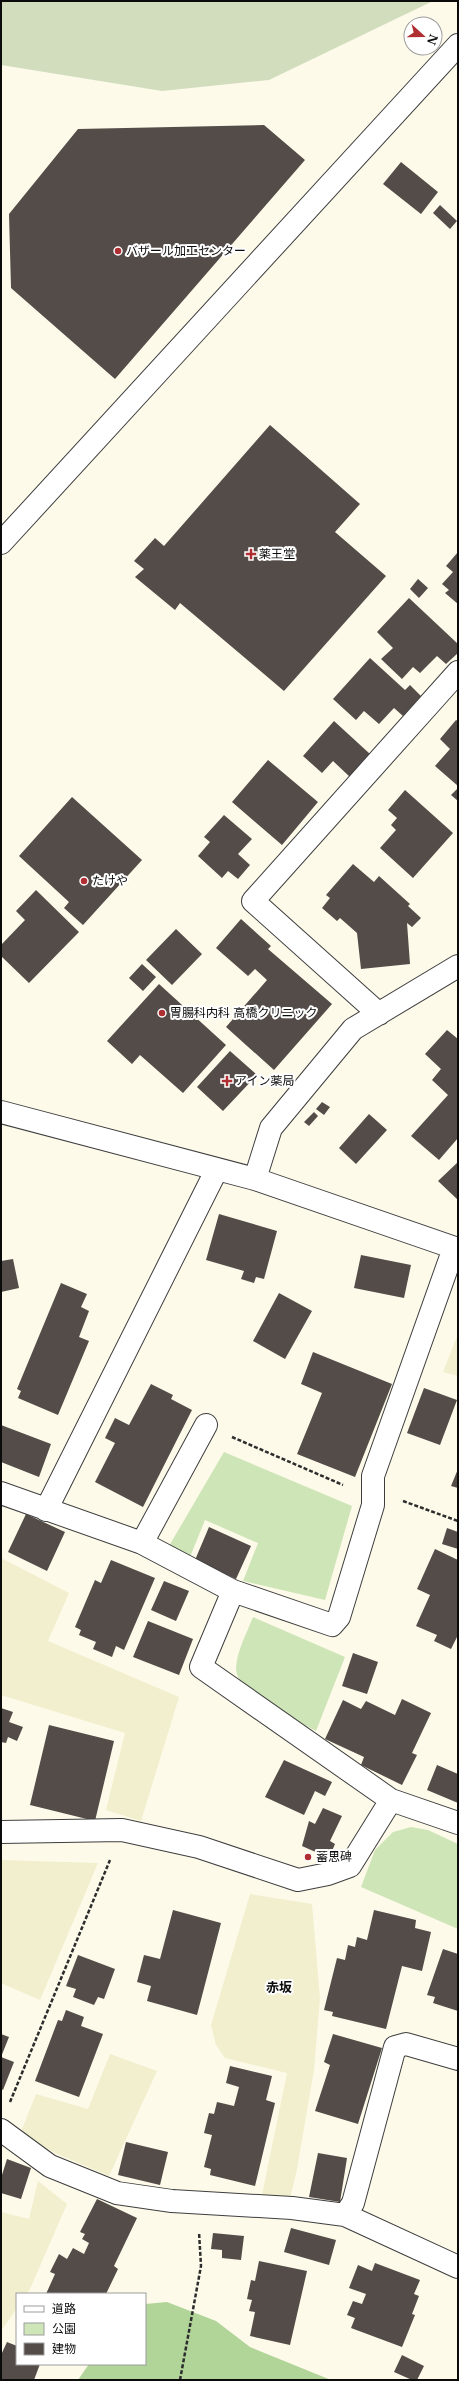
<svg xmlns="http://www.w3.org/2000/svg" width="459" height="2381" viewBox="0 0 459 2381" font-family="'Libre Baskerville','Noto Sans JP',serif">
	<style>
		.farmland { fill: #f1efcd }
		.green { fill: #cee5b7 }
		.forest { fill: #b1d498 }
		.cemetery { fill: #d2ddbe }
		.building { fill: #534c48 }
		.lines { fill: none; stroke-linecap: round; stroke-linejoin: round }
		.minor-casing { stroke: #3e3e3e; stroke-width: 24 }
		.path { stroke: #2d2d2d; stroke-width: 2.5; stroke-dasharray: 4 2; stroke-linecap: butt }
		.minor { stroke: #fff; stroke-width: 22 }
		.poi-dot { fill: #af2e31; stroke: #fff; stroke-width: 1.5 }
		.labels { text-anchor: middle; stroke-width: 4; stroke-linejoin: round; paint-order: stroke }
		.poi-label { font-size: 12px; fill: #0b0b0b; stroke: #fff; text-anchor: start }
		.neighbourhood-label { font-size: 13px; font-weight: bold; fill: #0b0b0b; stroke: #fff }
	</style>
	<rect width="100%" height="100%" fill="#fdfaea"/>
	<path class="farmland" d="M458 1334V1376L443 1372Z
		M1 1558 69 1593 48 1641 179 1697 141 1821 106 1810 125 1733 1 1695Z
		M1 1860 98 1863 40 2000 1 1983Z
		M250 1894 312 1904 320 1998 314 2070 297 2169 290 2199 262 2195 287 2073 225 2058 216 2045 211 2025Z
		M110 2054 157 2071 109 2176 55 2153 20 2134 36 2094 88 2109Z
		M38 2181 67 2204 30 2289 27 2294H17V2308L1 2331V2212L29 2219Z"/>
	<path class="green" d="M224 1452 352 1506 325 1600 243 1581 258 1543 205 1520 190 1557 169 1546Z
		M253 1617 345 1657 316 1731C296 1720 235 1693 236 1668 237 1650 247 1633 253 1617Z
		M411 1827 428 1830 458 1844V1929L361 1887 375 1850 393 1832Z"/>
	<path class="forest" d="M167 2302 216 2321 250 2347 331 2380H78L89 2364H145V2304Z"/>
	<path class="cemetery" d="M1 1H433L269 80 162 91 1 65Z"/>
	<path class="building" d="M264 125 305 160 115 379 11 288 9 214 78 129Z
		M401 162 438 192 421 214 383 184Z
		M440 205 457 221 450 229 433 213Z
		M270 425 360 504 335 532 386 576 284 691 180 603 175 610 135 577 144 569 134 561 155 538 164 546Z
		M458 552V604L445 593 449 590 442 584 453 572 446 566Z
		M418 579 428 588 419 598 410 589Z
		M409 598 458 644V653L446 664 437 656 420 673 413 667 402 679 381 659 393 648 377 632Z
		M370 658 405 690 410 685 421 696 403 716 394 708 379 724 364 711 356 720 333 699Z
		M456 720 458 721V786L435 766 450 749 440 739Z
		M334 721 370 754 350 777 333 761 322 773 303 756Z
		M268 760 318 802 282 845 232 802Z
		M458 788V801L451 795Z
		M405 790 453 833 413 878 380 848 396 830 391 825 397 818 388 810Z
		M72 797 142 860 83 925 64 908 69 902 19 856Z
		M224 815 252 839 238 854 250 865 238 879 228 871 222 878 198 856 210 842 204 837Z
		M353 864 374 882 379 876 410 904 408 906 421 918 412 927 407 923 410 964 361 969 357 933 340 918 337 921 322 908 330 898 326 895Z
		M36 890 79 932 29 983 1 956V945L25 920 16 911Z
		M241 919 271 946 268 949 332 1004 274 1070 226 1027 267 980 255 969 248 976 216 948Z
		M176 929 202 954 172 985 146 960Z
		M142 964 156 977 143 991 129 978Z
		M159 984 226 1045 183 1093 140 1055 132 1064 107 1041Z
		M447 1030 458 1039V1138L439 1160 411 1136 448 1095 432 1080 441 1069 425 1054Z
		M230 1051 257 1075 223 1111 197 1087Z
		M322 1102 330 1107 324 1115 316 1109Z
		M314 1112 318 1116 309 1126 304 1122Z
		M369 1114 387 1130 356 1164 339 1148Z
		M458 1162V1200L438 1181Z
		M219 1214 277 1231 264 1279 256 1277 254 1283 241 1279 244 1271 206 1260Z
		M361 1255 411 1265 404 1298 354 1288Z
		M13 1259 19 1288 1 1292V1261Z
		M61 1283 87 1294 81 1307 89 1311 79 1337 89 1341 58 1415 18 1398 21 1391 17 1389Z
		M279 1293 312 1311 285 1359 253 1341Z
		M313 1352 392 1384 355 1477 297 1454 322 1393 301 1384Z
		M151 1384 173 1395 171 1399 192 1410 143 1507 95 1482 115 1443 105 1438 115 1418 129 1425Z
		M424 1388 457 1400 440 1445 407 1433Z
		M1 1425 51 1444 39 1477 1 1462Z
		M458 1469V1488L451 1486Z
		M26 1514 65 1532 47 1571 8 1552Z
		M209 1527 251 1546 236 1579 195 1560Z
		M447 1528 458 1532V1549L442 1544Z
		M435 1549 458 1560V1635L451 1649 434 1641 437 1635 416 1626 430 1595 417 1589Z
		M111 1560 155 1578 124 1650 116 1646 112 1657 93 1649 96 1642 79 1635 81 1630 75 1627 95 1580 101 1583Z
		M164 1581 189 1591 176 1621 151 1610Z
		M148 1621 193 1639 179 1675 133 1657Z
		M353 1653 378 1662 367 1694 342 1686Z
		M402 1699 431 1713 412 1753 417 1755 402 1785 361 1765 364 1757 325 1739 343 1700 361 1709 366 1701 395 1715Z
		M1 1708 13 1712 9 1722 23 1727 17 1741 8 1737 6 1743 1 1742Z
		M49 1725 114 1741 95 1821 30 1805Z
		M284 1760 332 1782 325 1796 315 1791 304 1815 265 1797Z
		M437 1765 458 1774V1803L427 1790Z
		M323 1808 342 1816 330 1841 335 1844 329 1858 302 1846 309 1821 315 1824Z
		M173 1910 221 1923 197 2015 147 2001 151 1986 137 1982 144 1955 160 1959Z
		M374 1910 416 1920 415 1928 431 1932 422 1971 402 1966 386 2029 332 2016 333 2012 324 2010 337 1958 345 1960 348 1945 355 1947 357 1937 367 1940Z
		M443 1949 458 1954V2011L433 2003 435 1997 427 1995Z
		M78 1955 115 1969 104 1999 98 1997 94 2005 73 1997 76 1989 66 1986Z
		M66 2010 84 2017 81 2026 103 2034 79 2097 35 2081 58 2020 62 2021Z
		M1 2034 9 2037 1 2057 14 2062 3 2090 1 2089Z
		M333 2034 382 2048 358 2124 315 2111 330 2065 324 2062Z
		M230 2066 272 2076 266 2100 275 2103 255 2186 210 2175 211 2169 204 2167 212 2135 204 2133 209 2113 214 2114 217 2102 234 2106 239 2087 226 2083Z
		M126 2142 168 2152 160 2185 118 2175Z
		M318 2153 347 2158 340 2202 309 2197Z
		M7 2159 31 2168 21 2199 1 2193V2178Z
		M97 2199 137 2218 114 2266 118 2269 106 2294H46L55 2274 50 2272 59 2254 67 2259 73 2248 84 2254 89 2243 82 2239 85 2234 80 2232Z
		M291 2228 336 2240 329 2265 284 2252Z
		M213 2233 244 2236 241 2260 222 2258V2250L211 2249Z
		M259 2261 307 2271 290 2345 250 2336 255 2312 249 2311 252 2300 247 2299 251 2280 255 2281Z
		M375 2263 420 2280 414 2294 419 2296 412 2314 415 2315 402 2347 351 2328 355 2318 347 2315 353 2301 362 2304 366 2294 349 2288 358 2265 372 2271Z
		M7 2342 17 2346V2364H40L34 2380H1V2355Z
		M402 2355 424 2366 417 2380H412L394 2372Z"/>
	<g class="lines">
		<defs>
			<path id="minor" d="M1 543 458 45
				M379 1014 253 901 458 672
				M1 1112 255 1179 458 1249
				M255 1179 271 1128 353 1029 458 966
				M1 1493 142 1543 233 1591 201 1667 391 1800 458 1823
				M46 1510 217 1169
				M142 1543 206 1425
				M233 1591 332 1625 339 1617 373 1505V1476L454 1248
				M1 1832 122 1830 199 1847 298 1880 328 1874 350 1866 391 1800
				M1 2130 50 2166 117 2193 172 2201 292 2208 345 2215 458 2267
				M345 2215 353 2203 395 2047 406 2044 458 2059"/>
		</defs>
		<use href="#minor" class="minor-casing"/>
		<path class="path" d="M232 1437 343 1485
			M403 1501 458 1521
			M10 2102 110 1860
			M180 2380 201 2266 199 2232"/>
		<use href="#minor" class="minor"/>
	</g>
	<g class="poi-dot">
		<circle cx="118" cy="251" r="4"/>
		<path d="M249 548h4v4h4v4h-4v4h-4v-4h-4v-4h4z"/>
		<circle cx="84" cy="881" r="4"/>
		<circle cx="162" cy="1013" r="4"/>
		<path d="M225 1075h4v4h4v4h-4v4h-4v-4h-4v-4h4z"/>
		<circle cx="308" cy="1857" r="4"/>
	</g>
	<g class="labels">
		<g class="poi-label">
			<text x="126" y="255">バザール加工センター</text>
			<text x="259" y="558">薬王堂</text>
			<text x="92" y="885">たけや</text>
			<text x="170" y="1017">胃腸科内科 高橋クリニック</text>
			<text x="235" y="1085">アイン薬局</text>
			<text x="316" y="1861">蓄思碑</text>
		</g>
		<g class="neighbourhood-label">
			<text x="279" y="1992">赤坂</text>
		</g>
	</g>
	<rect width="459" height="2381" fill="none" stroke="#0b0b0b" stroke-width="4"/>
	<rect x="16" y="2293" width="130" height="72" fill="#ffffff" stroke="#9d9d9d"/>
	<rect x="24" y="2306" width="20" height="6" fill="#ffffff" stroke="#9d9d9d"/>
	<text x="52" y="2313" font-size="12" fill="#0b0b0b">道路</text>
	<rect x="24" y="2323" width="20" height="12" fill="#cee5b7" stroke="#9d9d9d"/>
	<text x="52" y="2333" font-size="12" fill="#0b0b0b">公園</text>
	<rect x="24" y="2343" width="20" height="12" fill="#534c48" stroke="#9d9d9d"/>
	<text x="52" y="2353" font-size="12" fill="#0b0b0b">建物</text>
	<g transform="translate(423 36) rotate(111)"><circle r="19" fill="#ffffff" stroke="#9d9d9d"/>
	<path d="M0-3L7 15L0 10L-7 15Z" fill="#af2e31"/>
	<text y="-6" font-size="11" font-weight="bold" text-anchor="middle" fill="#0b0b0b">N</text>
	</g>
</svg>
